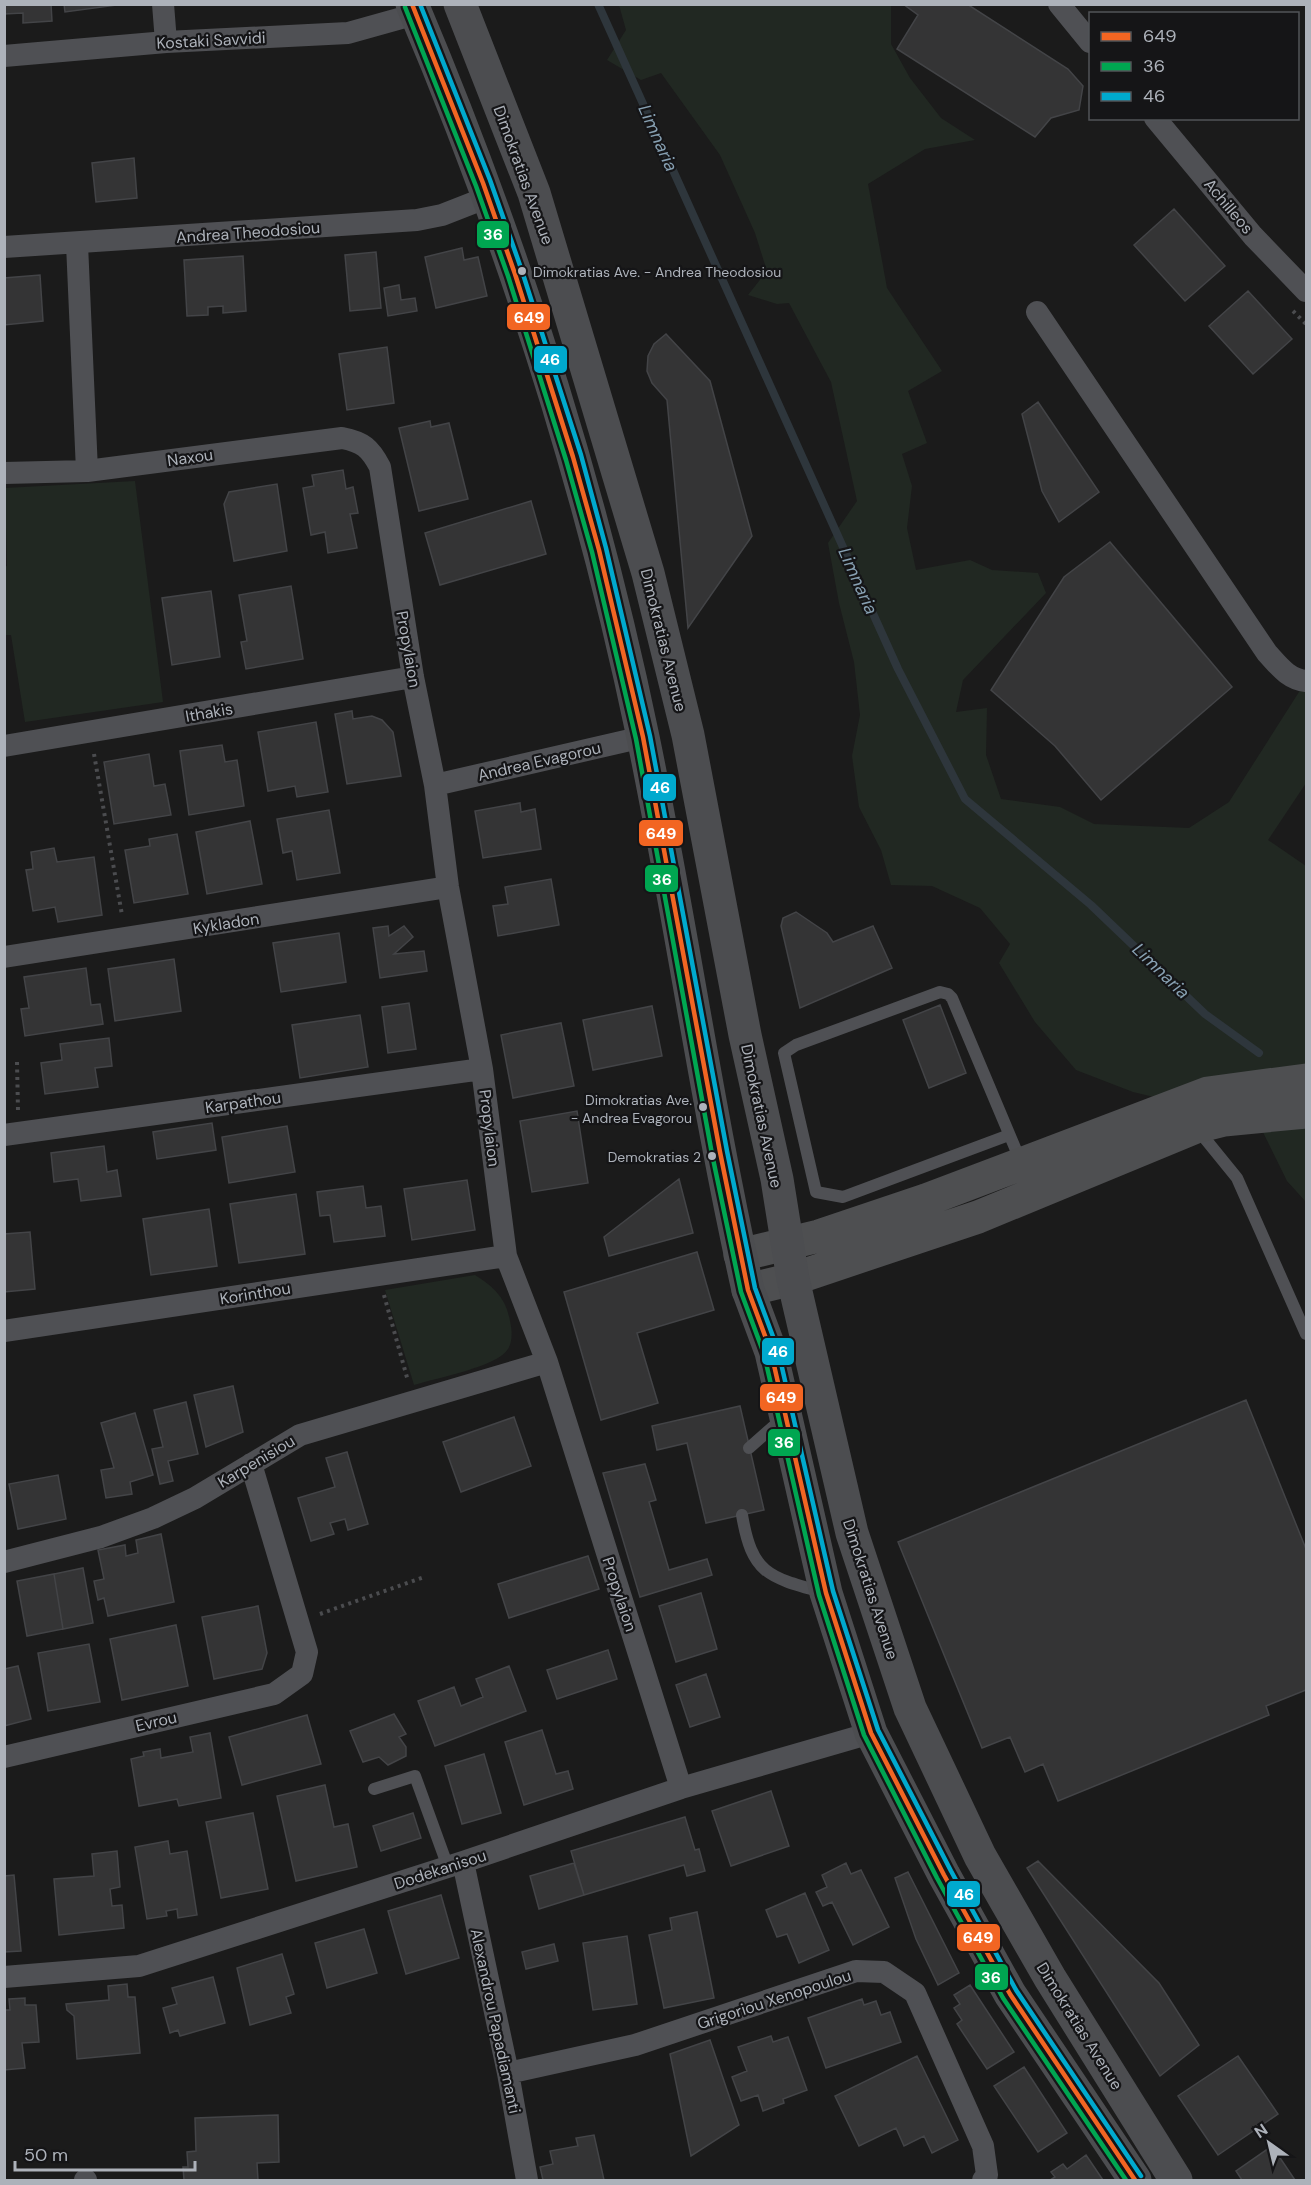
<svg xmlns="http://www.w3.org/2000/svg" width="1311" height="2185" viewBox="0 0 1311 2185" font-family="'DM Sans',sans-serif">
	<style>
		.green { fill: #212822 }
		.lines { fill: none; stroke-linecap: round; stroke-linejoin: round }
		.stream { stroke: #2e363c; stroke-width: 8 }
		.building { fill: #343435; stroke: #434447; stroke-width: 1.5 }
		.path { stroke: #4b4c4f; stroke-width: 4; stroke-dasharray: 3 4.5; stroke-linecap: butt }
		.lane { stroke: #4f5054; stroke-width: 12 }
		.street { stroke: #4f5054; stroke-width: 22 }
		.secondary { stroke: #4e4f51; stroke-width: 33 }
		.highway { stroke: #4c4d50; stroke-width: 33 }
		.bus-1-casing { stroke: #151517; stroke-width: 9 }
		.bus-2-casing { stroke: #151517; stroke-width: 9 }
		.bus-3-casing { stroke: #151517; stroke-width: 9 }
		.bus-1 { stroke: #f26522; stroke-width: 4.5 }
		.bus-2 { stroke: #00a651; stroke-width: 4.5 }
		.bus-3 { stroke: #00a9ce; stroke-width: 4.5 }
		.bus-dot { fill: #adb2ba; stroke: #151517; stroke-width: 2 }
		.labels { text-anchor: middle; stroke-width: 4.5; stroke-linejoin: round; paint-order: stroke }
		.bus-label { font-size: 14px; fill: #adb2ba; stroke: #151517; text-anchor: end }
		.street-label { font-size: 16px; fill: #adb2ba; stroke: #151517 }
		.water-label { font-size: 18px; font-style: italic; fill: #87a0b2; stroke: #151517 }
		.line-badge { stroke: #151517; stroke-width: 2 }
		.badge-label { font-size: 16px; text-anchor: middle; font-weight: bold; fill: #fff }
	</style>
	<rect width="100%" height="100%" fill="#1b1b1b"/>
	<path class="green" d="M619 5H891V44L910 78 941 118 975 140 925 149 868 184 887 288 942 371 908 391 927 443 902 454 912 486 907 528 916 570 970 560 992 570 1038 573 1046 593 963 680 956 712 987 708 986 755 1001 799 1060 807 1094 824 1189 828 1229 802 1306 681V783L1268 840 1306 866V1202L1287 1181 1258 1122 1133 1092 1076 1070 1035 1022 999 963 1010 944 980 908 932 886 891 885 881 850 859 807 852 756 860 715 854 662 839 603 828 543 857 501 831 382 789 303 777 304 748 295 767 271 755 233 720 155 661 73 641 80 607 60 626 30Z
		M135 481 163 702 25 722 11 635H5L4 567 7 566 5 488Z
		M475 1275C494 1287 506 1298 510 1321 512 1330 513 1341 508 1349 497 1367 436 1378 414 1385L385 1290Z"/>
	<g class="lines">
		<path class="stream" d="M598 4 898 669 965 799 1091 905 1205 1014 1259 1053"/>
	</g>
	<path class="building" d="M4 4H51L52 21 23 23V13L4 14Z
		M64 4H124L65 12Z
		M903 4H967L1068 69 1083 86 1079 110 1051 118 1035 137 897 49 918 15Z
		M134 158 137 198 96 202 92 163Z
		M1174 209 1225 266 1185 301 1134 245Z
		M462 248 464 260 478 257 487 296 436 308 425 257Z
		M376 252 381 308 350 311 345 255Z
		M243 256 246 311 223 313V306L208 307V315L187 316 184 260Z
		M40 275 43 321 4 325V278Z
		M399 285 401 300 415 298 417 311 388 316 384 288Z
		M1248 291 1292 339 1253 374 1209 326Z
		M666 334 710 381 752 536 688 628 667 400 652 383 647 371 648 356 654 344Z
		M387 347 394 403 347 410 339 354Z
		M1038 402 1099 492 1059 522 1042 491 1022 414Z
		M430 421 431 427 449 423 468 499 419 511 399 428Z
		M343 470 346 489 353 487 358 513 350 514 357 548 328 553 325 532 311 535 303 488 314 486 312 475Z
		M277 484 287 551 234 561 224 504 229 492Z
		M531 501 546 554 440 585 425 533Z
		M1110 542 1232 687 1101 800 1055 746 991 690 1064 577Z
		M291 586 303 659 246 669 241 642 247 641 239 595Z
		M211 591 220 657 172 665 162 598Z
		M352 711 353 719 372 716 382 720 393 732 401 776 347 784 335 714Z
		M316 722 328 792 297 797 295 786 268 791 258 732Z
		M222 745 225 762 237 760 244 806 189 815 180 751Z
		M149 754 154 786 165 784 171 815 114 824 104 762Z
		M520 803 521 812 535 809 541 849 483 858 475 811Z
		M329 810 340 873 297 880 292 851 283 853 277 819Z
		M250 821 262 884 207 894 196 832Z
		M177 834 188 894 134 903 125 850 150 846 149 839Z
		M54 848 57 862 94 857 102 915 58 922 55 907 33 911 26 870 33 869 31 852Z
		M551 879 559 925 498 936 493 906 508 904 505 887Z
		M796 912 827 933 833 942 873 926 892 968 800 1008 781 926 783 918Z
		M388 926 389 936 404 926 413 937 394 954 424 951 427 971 380 978 373 928Z
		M339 933 346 982 281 992 273 943Z
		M174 959 181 1011 115 1021 108 969Z
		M86 968 91 1005 100 1004 103 1024 25 1036 21 1009 29 1008 24 977Z
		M409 1003 416 1049 388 1053 382 1007Z
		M940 1005 966 1073 929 1088 903 1020Z
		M652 1006 662 1056 593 1070 583 1020Z
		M360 1015 368 1067 300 1078 292 1025Z
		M561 1023 574 1086 513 1098 501 1035Z
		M109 1038 112 1066 95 1068 98 1087 45 1094 41 1063 62 1060 60 1044Z
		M577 1111 588 1183 532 1192 520 1121Z
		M212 1123 216 1150 157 1159 153 1132Z
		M287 1126 295 1172 229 1183 222 1137Z
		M104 1146 107 1172 117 1170 121 1196 81 1201 78 1179 54 1182 51 1153Z
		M679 1179 693 1233 609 1256 604 1237Z
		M467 1180 475 1230 412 1240 404 1189Z
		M363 1186 366 1208 381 1206 385 1236 334 1242 330 1215 320 1216 317 1192Z
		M296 1194 305 1254 239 1263 230 1204Z
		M209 1209 217 1266 151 1275 143 1219Z
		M30 1232 35 1289 4 1292V1234Z
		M697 1252 714 1310 637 1333 658 1403 601 1420 564 1292Z
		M233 1386 243 1432 206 1447 194 1395Z
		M1246 1400 1306 1549V1690L1266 1706 1269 1715 1058 1801 1043 1764 1025 1772 1010 1737 982 1748 898 1542Z
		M186 1402 198 1454 168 1461 173 1481 160 1484 152 1449 163 1447 154 1410Z
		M740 1406 764 1510 706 1523 687 1443 657 1450 652 1426Z
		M135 1413 153 1475 130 1482 132 1494 106 1498 101 1470 114 1468 101 1423Z
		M514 1417 531 1466 461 1492 443 1442Z
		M347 1452 368 1524 348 1530 345 1519 330 1523 334 1534 311 1541 298 1498 335 1487 326 1458Z
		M645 1464 656 1500 649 1502 669 1570 707 1559 712 1575 640 1597 603 1473Z
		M58 1475 66 1519 18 1529 9 1484Z
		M161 1534 174 1602 108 1616 104 1598 98 1600 94 1581 104 1579 98 1550 125 1545 126 1556 138 1553 136 1540Z
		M588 1556 599 1589 509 1618 498 1584Z
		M83 1568 93 1623 63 1629 54 1574Z
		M54 1574 63 1629 27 1636 17 1581Z
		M701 1593 717 1649 676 1662 659 1606Z
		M258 1606 267 1653 262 1669 214 1679 202 1617Z
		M176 1625 188 1686 122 1700 110 1639Z
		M89 1644 100 1702 48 1711 38 1653Z
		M608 1650 617 1679 557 1699 547 1670Z
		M18 1666 31 1719 4 1726V1669Z
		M509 1666 526 1711 435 1746 418 1701 454 1687 461 1706 483 1697 476 1679Z
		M706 1674 720 1717 690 1727 676 1685Z
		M394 1714 406 1734 399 1737 406 1747V1756L388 1765 379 1757 363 1762 350 1731Z
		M307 1715 321 1764 242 1785 229 1737Z
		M542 1730 556 1774 568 1771 573 1789 524 1805 505 1742Z
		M210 1733 221 1798 179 1806 177 1799 139 1806 131 1759 144 1756 143 1752 160 1749 161 1758 193 1752 190 1737Z
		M484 1754 501 1813 462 1824 445 1766Z
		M325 1785 334 1827 348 1824 357 1867 296 1881 277 1796Z
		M771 1791 789 1846 731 1866 712 1811Z
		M253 1813 268 1889 221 1898 206 1822Z
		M413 1813 421 1838 381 1851 373 1826Z
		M685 1817 695 1850 699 1849 705 1871 687 1876 684 1865 584 1895 571 1851Z
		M168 1841 170 1854 187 1851 197 1915 178 1918 177 1909 166 1911 167 1916 147 1919 135 1847Z
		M117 1851 120 1887 110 1889 112 1906 122 1905 124 1928 59 1935 54 1879 94 1876 92 1854Z
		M1038 1861 1159 1983 1199 2045 1160 2076 1027 1868Z
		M574 1863 584 1895 539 1909 530 1876Z
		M846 1863 851 1874 861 1870 889 1927 853 1945 832 1902 823 1906 816 1892 827 1887 822 1875Z
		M908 1872 959 1973 938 1985 916 1939 895 1878Z
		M14 1875 21 1951 4 1952V1876Z
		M805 1893 829 1950 799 1963 787 1934 777 1937 766 1910Z
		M441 1895 459 1958 406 1974 388 1911Z
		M697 1912 714 1998 664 2008 649 1935 672 1930 670 1918Z
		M364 1929 377 1973 327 1988 315 1943Z
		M627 1936 637 2004 593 2010 583 1943Z
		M554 1944 558 1961 526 1969 522 1952Z
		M282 1954 294 1994 286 1997 291 2013 250 2025 237 1968Z
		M213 1977 225 2023 180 2036 178 2030 170 2033 163 2008 177 2004 172 1988Z
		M127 1984 128 1997H135L140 2053 77 2059 74 2016 67 2010 66 2004 109 2000 108 1986Z
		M970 1985 1014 2052 987 2069 957 2024 962 2020 954 2008 960 2004 954 1995Z
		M25 1998V2005H36L39 2042 22 2043 25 2068 4 2070V2010H10L9 1999Z
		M862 1999 864 2005 876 2001 881 2015 890 2012 901 2042 826 2068 808 2018Z
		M771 2036 773 2042 788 2037 807 2090 783 2099 784 2103 763 2111 758 2095 741 2101 732 2077 747 2071 738 2047Z
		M710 2040 739 2125 691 2156 670 2054Z
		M917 2056 958 2140 932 2153 924 2136 904 2146 896 2128 859 2146 835 2096Z
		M1238 2056 1278 2114 1218 2155 1178 2096Z
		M1024 2067 1067 2133 1038 2152 994 2086Z
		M278 2115 279 2162 257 2163 258 2180H184L183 2167H188L187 2152 196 2151 195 2118Z
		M594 2135 604 2180H543L540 2167 553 2164 550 2151 578 2146 576 2138Z
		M1272 2146 1295 2180H1242L1236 2171Z
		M1086 2155 1103 2180H1050L1055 2177 1051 2172 1063 2164 1067 2169Z"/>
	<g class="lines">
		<path class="path" d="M1293 311 1306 324
			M94 754 122 915
			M17 1062 18 1111
			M384 1295 408 1381
			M320 1614 424 1577"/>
		<path class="lane" d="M1198 1130 1237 1178 1306 1334
			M1009 1135 843 1197 816 1192 784 1053 796 1045 940 992 948 994 952 998 1021 1162
			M749 1448 782 1419
			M742 1515C752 1573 767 1577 822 1592
			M374 1789 415 1776 448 1867"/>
		<path class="street" d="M163 4 166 42
			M1059 4 1090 42
			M4 56 166 42 348 33 416 14
			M1155 118 1253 236 1306 291
			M77 244 87 471
			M4 247 417 220 442 215 488 197
			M1037 312 1267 653C1279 666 1288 679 1306 681
			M4 473 87 471 342 438C363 442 370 448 380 467L413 677 435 785 448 887 482 1069 506 1256 547 1362 681 1788
			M4 746 413 677
			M435 785 643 737
			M4 957 448 887
			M4 1135 482 1069
			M4 1331 506 1256
			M4 1562 101 1537 153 1518 195 1498 300 1435 547 1362
			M4 1757 274 1694 302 1674 307 1652 251 1464
			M463 1862 508 2073 527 2180
			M4 1977 139 1966 463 1862 681 1788 871 1733
			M508 2073 635 2045 856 1971 884 1972 915 1993 983 2146 987 2175 983 2180
			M85 2180H86"/>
		<path class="secondary" d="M740 1255 819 1236 926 1200 1208 1093 1306 1080
			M748 1290 793 1279 978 1217 1196 1127 1224 1120 1306 1112"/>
		<path class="highway" d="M412 4C512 240 591 487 643 737 681 921 707 1107 748 1290L771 1352 826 1593 871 1733 944 1875 1010 1994 1135 2180
			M460 4 534 193 648 573 688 735 745 1035 777 1179 793 1279 852 1533 910 1708 980 1856 1050 1978 1176 2180"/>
		<defs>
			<path id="bus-1" d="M412 4 483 183 515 274 573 457 599 550 643 737 720 1152 748 1290 771 1352 826 1593 871 1733 944 1875 1010 1994 1135 2180"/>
			<path id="bus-2" d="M405 7 476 186 508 276 566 460 592 552 636 739 712 1154 741 1292 764 1354 819 1595 864 1735 937 1878 1003 1998 1126 2180"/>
			<path id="bus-3" d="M420 4 490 180 522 271 581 455 606 548 650 736 727 1151 755 1288 778 1350 833 1591 878 1730 951 1871 1016 1990 1141 2176"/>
		</defs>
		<use href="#bus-1" class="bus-1-casing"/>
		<use href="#bus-2" class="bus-2-casing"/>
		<use href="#bus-3" class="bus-3-casing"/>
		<use href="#bus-1" class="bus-1"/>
		<use href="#bus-2" class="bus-2"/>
		<use href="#bus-3" class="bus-3"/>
	</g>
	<g class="bus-dot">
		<circle cx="522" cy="271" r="5"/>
		<circle cx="703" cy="1107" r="5"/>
		<circle cx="712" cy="1156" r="5"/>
	</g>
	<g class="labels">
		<g class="bus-label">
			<text x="533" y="277" text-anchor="start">Dimokratias Ave. - Andrea Theodosiou</text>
			<text x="692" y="1105">Dimokratias Ave.<tspan x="692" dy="18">- Andrea Evagorou</tspan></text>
			<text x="701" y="1162">Demokratias 2</text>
		</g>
		<g class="street-label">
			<text transform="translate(211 40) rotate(-3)" y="6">Kostaki Savvidi</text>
			<text transform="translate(524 175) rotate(70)" y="6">Dimokratias Avenue</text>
			<text transform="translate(1229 206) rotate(50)" y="6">Achilleos</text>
			<text transform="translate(248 232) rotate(-4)" y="6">Andrea Theodosiou</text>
			<text transform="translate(190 457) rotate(-8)" y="6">Naxou</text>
			<text transform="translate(664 640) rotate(76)" y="6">Dimokratias Avenue</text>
			<text transform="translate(409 649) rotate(80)" y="6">Propylaion</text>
			<text transform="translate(209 712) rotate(-10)" y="6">Ithakis</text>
			<text transform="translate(539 761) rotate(-13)" y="6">Andrea Evagorou</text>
			<text transform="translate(226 923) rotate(-9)" y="6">Kykladon</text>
			<text transform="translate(243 1102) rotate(-8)" y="6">Karpathou</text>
			<text transform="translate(762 1116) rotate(78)" y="6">Dimokratias Avenue</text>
			<text transform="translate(490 1128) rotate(83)" y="6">Propylaion</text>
			<text transform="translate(255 1293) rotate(-9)" y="6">Korinthou</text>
			<text transform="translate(256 1461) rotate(-31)" y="6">Karpenisiou</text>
			<text transform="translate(871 1589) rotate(72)" y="6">Dimokratias Avenue</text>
			<text transform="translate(620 1594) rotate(72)" y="6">Propylaion</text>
			<text transform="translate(156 1721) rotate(-13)" y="6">Evrou</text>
			<text transform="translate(440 1869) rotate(-18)" y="6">Dodekanisou</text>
			<text transform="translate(774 1999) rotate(-18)" y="6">Grigoriou Xenopoulou</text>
			<text transform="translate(496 2021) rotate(78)" y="6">Alexandrou Papadiamanti</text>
			<text transform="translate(1080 2026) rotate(58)" y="6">Dimokratias Avenue</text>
		</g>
		<g class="water-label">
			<text transform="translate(658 138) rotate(66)" y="6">Limnaria</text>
			<text transform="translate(858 581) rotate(66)" y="6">Limnaria</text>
			<text transform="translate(1161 971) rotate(44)" y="6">Limnaria</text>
		</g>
	</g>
	<g class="line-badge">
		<rect x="476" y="220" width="34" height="29" rx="6" fill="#00a651"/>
		<rect x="506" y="303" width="45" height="28" rx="6" fill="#f26522"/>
		<rect x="533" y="345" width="35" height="29" rx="6" fill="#00a9ce"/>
		<rect x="642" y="773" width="35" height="29" rx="6" fill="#00a9ce"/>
		<rect x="638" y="819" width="46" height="28" rx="6" fill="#f26522"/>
		<rect x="644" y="864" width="35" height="29" rx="6" fill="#00a651"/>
		<rect x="761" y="1337" width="34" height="29" rx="6" fill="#00a9ce"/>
		<rect x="759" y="1383" width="45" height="29" rx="6" fill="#f26522"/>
		<rect x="767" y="1428" width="34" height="29" rx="6" fill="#00a651"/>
		<rect x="946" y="1880" width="35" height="28" rx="6" fill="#00a9ce"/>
		<rect x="956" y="1923" width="45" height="29" rx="6" fill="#f26522"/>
		<rect x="974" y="1963" width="35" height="28" rx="6" fill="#00a651"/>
	</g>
	<g class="badge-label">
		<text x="493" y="240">36</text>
		<text x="529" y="323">649</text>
		<text x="550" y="365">46</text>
		<text x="660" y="793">46</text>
		<text x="661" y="839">649</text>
		<text x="662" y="885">36</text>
		<text x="778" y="1357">46</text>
		<text x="781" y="1403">649</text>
		<text x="784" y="1448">36</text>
		<text x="964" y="1900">46</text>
		<text x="978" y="1943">649</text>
		<text x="991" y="1983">36</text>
	</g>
	<rect width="1311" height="2185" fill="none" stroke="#adb2ba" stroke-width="12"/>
	<rect x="1089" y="12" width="210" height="108" fill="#151517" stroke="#525458" stroke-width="1.5"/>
	<rect x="1101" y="32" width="30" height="9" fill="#f26522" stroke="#525458" stroke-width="1.5"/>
	<text x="1143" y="42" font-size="18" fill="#adb2ba">649</text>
	<rect x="1101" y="62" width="30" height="9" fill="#00a651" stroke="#525458" stroke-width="1.5"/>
	<text x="1143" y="72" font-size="18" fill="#adb2ba">36</text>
	<rect x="1101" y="92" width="30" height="9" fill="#00a9ce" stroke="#525458" stroke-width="1.5"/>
	<text x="1143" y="102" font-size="18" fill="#adb2ba">46</text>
	<g transform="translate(1269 2143) rotate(326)" stroke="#151517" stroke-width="4.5" paint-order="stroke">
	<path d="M0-4.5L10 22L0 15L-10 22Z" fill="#adb2ba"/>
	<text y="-9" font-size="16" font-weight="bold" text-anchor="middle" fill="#adb2ba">N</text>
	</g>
	<path d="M15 2161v9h180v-9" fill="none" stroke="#adb2ba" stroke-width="3"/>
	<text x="24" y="2161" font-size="18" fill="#adb2ba" stroke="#151517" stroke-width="4.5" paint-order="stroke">50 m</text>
</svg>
